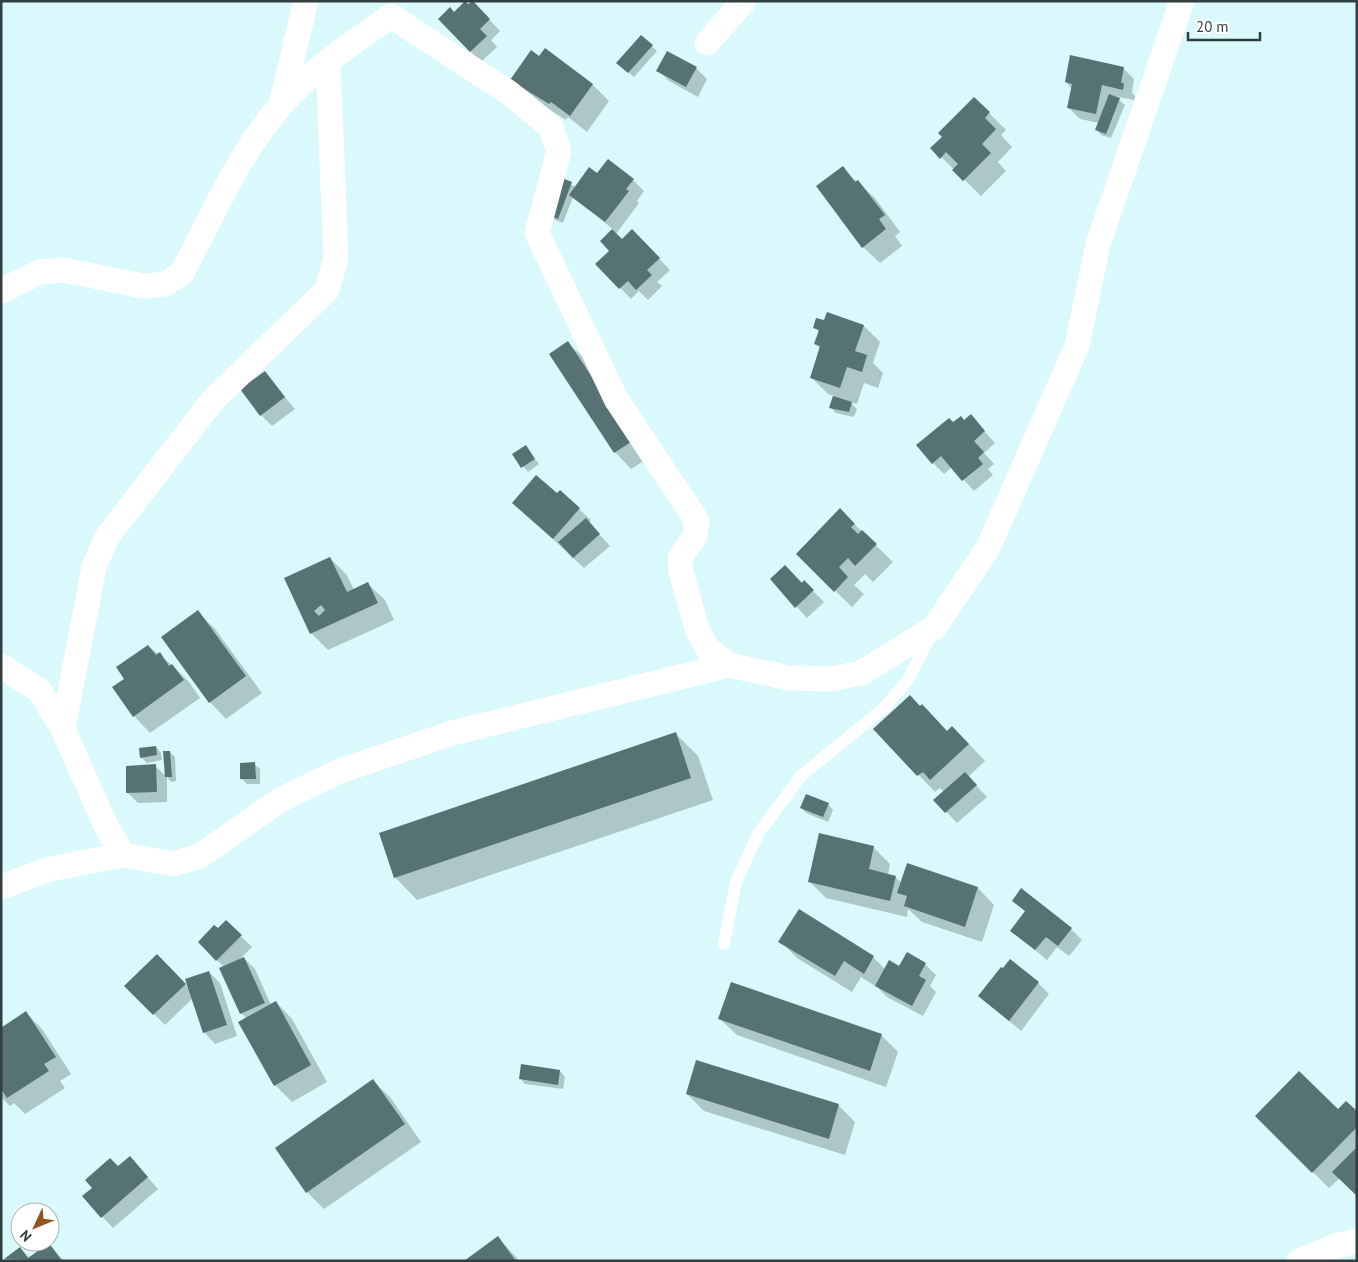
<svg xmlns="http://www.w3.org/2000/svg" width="1358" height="1262" viewBox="0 0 1358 1262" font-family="'PT Sans',sans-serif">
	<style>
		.shadow { fill: #0003 }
		.building { fill: #567275; fill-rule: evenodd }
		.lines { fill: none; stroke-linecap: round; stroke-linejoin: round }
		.service { stroke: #fff; stroke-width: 12 }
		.minor { stroke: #fff; stroke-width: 25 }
	</style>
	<rect width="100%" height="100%" fill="#d9f9fc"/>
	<path class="shadow" d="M454 13H483L500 31 491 40 497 47 481 62 439 19Z
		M641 36 657 51 634 77 623 68Z
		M540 58 592 84 609 101 587 132 568 117 566 120 528 96 512 80Z
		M696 68 707 79 698 97 669 81 658 70Z
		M1123 68 1134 79 1132 93 1135 96 1134 100 1114 96 1125 105 1111 138 1101 135 1096 129 1099 123 1080 119 1069 108 1072 89 1066 82Z
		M974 98 1006 130 1001 135 1012 147 998 162 1006 171 981 196 932 148Z
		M842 168 875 198 900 232 895 236 902 246 880 263 863 247Z
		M598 175 633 180 644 191 637 201 639 203 616 234 622 240 632 231 670 270 657 282 662 286 648 300 639 291 631 299 597 264 611 251 602 241 614 230 573 197 563 223 553 219 562 180 576 187Z
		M864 326 880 342 873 363 883 373 878 388 864 383 857 404 850 402 857 409 854 417 836 413 831 408 834 396 828 394 811 377 821 349 815 344 819 332 814 327Z
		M568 343 585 359 650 457 631 469 615 452Z
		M264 372 295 409 272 426 261 415Z
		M971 416 995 443 984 453 994 464 988 469 993 475 974 491 952 467 944 474 933 463Z
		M525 446 539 464 528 472 514 455Z
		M560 492 591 520 589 523 610 546 584 568 514 503 557 495Z
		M840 510 893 562 873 582 865 574 854 585 864 594 852 607 797 554Z
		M330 558 347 575 354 590 368 584 385 600 394 620 328 650 311 633 286 579Z
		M772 579 802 584 804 582 824 602 807 618Z
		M198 612 215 629 262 693 226 719 210 702Z
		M148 646 172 665 189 682 200 698 150 733 134 716 126 679Z
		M875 729 947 732 969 744 985 761 968 777 987 797 957 823 935 800 944 792 940 788 935 792Z
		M676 734 698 756 713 800 417 900 395 877Z
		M156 747 161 753 162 760 147 763 141 757Z
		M170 752 175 757 176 781 171 782 167 777V802L138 803 127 792 155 766 166 776Z
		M254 764 260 769V784H247L242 779Z
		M828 804 833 810 828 822 806 813 801 807Z
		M873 847 890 864 888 875 895 877 902 883 978 888 994 905 982 942 922 922 908 909 907 917 826 898 809 881Z
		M1013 901 1071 929 1082 940 1069 956 1057 947 1047 960 1012 931 1026 912Z
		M226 922 252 947 238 961 244 958 255 969 271 1005 276 1002 292 1019 327 1082 292 1102 275 1085 246 1018 241 1013 224 967 199 942Z
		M780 941 873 957 885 969 925 964 936 975 930 986 936 992 923 1016 887 997 878 988 861 977 852 992 797 958Z
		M157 956 190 989 209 972 220 983 237 1036 215 1044 204 1032 193 998 165 1025 126 986Z
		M1038 983 1049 994 1021 1031 979 996Z
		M26 1013 42 1029 71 1074 60 1081 65 1088 25 1114 14 1103 10 1106 1 1097V1027Z
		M720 1019 881 1035 898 1052 886 1087 737 1035Z
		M560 1071 565 1077 563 1089 525 1084 520 1078Z
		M373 1081 390 1097 421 1142 324 1209 307 1192 276 1148Z
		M687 1094 838 1105 855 1122 845 1155 704 1111Z
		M1338 1111 1357 1113V1195L1340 1178 1329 1188 1256 1116Z
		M130 1157 158 1189 113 1228 84 1197Z
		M498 1238 520 1261H466Z
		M49 1244 64 1261 5 1260 20 1248 30 1258Z"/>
	<path class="building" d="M465 1 468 4 473 1 490 19 480 29 487 36 470 52 438 19 450 7 454 12Z
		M641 35 653 45 628 73 616 63Z
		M545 48 593 84 570 116 551 102 549 104 510 80 531 50 539 56Z
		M667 51 697 67 686 87 656 71Z
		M1070 55 1124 67 1121 83H1124L1123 90 1102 85 1096 114 1067 108 1072 84 1065 82Z
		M1109 94 1120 98 1106 134 1095 130Z
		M974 97 990 112 985 118 996 129 982 144 991 153 963 181 952 170 958 164 946 152 940 159 930 148 942 137 938 133Z
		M608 159 634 179 626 189 629 191 605 222 569 195 589 167 597 173Z
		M843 166 855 182 858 180 885 215 879 219 886 229 862 248 816 186Z
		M562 178 572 182 558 219 547 214Z
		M612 229 622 239 632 229 660 258 647 270 652 275 636 290 628 281 619 289 595 264 609 251 600 241Z
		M827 312 864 325 855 351 867 355 862 372 847 367 840 388 810 378 820 346 814 344 819 330 813 328 816 318 824 320Z
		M568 341 634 440 614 453 549 354Z
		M265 371 285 397 260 416 240 389Z
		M833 396 852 402 849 412 829 408Z
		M971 414 985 431 974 441 984 452 978 458 983 464 962 481 941 456 932 464 916 445 949 418 953 422 961 416 964 420Z
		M526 445 535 459 521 468 512 454Z
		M536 475 557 493 560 490 580 508 553 539 512 503Z
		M840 508 855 524 851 527 858 534 862 530 877 544 855 566 848 558 839 567 848 577 834 592 796 554Z
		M586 518 600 534 573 558 558 542Z
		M330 557 347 592 368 582 378 603 310 634 284 578ZM321 605 325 610 319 616 314 611Z
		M785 565 802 583 804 580 814 590 795 608 770 579Z
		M198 610 246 676 209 703 161 637Z
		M148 645 156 655 160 652 169 666 172 664 184 680 133 717 112 687 124 679 116 667Z
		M910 695 920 706 922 704 947 731 952 726 969 744 930 780 923 772 917 776 873 729Z
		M676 732 691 778 394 878 379 833Z
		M156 746 157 755 140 758 139 748Z
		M163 751H170L172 777H165Z
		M255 762 256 779H240V763Z
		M156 764 157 792 126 793V766Z
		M965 772 977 785 945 813 933 800Z
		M806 794 829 803 823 817 800 808Z
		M819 833 874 846 869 869 896 876 890 901 808 882Z
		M907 863 978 887 965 927 904 906 907 896 897 893Z
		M1021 888 1072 928 1058 946 1046 937 1035 950 1010 931 1025 911 1012 901Z
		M799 909 874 956 864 974 844 961 835 976 778 942Z
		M226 920 242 935 216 961 198 942 214 925 218 928Z
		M907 952 926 963 919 976 926 980 912 1006 875 986 889 960 899 966Z
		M157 954 186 984 153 1015 124 986Z
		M244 957 265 1003 240 1014 219 968Z
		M1010 959 1039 982 1009 1021 978 996 1001 967 1003 968Z
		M209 971 227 1025 203 1033 185 979Z
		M731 982 882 1034 870 1071 718 1019Z
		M276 1001 311 1065 274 1086 238 1022Z
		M26 1011 56 1057 44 1064 49 1071 7 1098 1 1089V1028Z
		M696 1060 839 1104 829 1139 686 1094Z
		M521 1064 560 1070 558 1085 519 1079Z
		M1299 1071 1338 1109 1346 1101 1357 1111V1127L1312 1173 1255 1116Z
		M373 1079 405 1124 306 1193 275 1148Z
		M1357 1147V1196L1332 1172Z
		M130 1156 148 1177 101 1218 82 1196 92 1188 85 1180 110 1158 118 1166Z
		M498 1236 516 1261H464Z
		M49 1243 62 1261 4 1259 20 1247 28 1258Z"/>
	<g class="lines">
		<path class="service" d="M724 944 736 882 758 834 801 776 884 708 908 680 931 635"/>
		<path class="minor" d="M707 43 744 1
			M281 105 306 1
			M1 291 40 272 64 270 143 286 165 284 182 273C212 217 238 154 281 105 311 70 353 43 391 16L508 92 551 127 559 151 537 233 616 399 697 521 695 536 680 558 681 571 697 629 708 649 729 665
			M1 666 40 691 63 729 105 824 123 855
			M63 729 94 567 107 537 213 400 327 290 336 258 328 61
			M1 887 50 869 123 855 173 864 200 856 280 800 340 771 452 733 729 665 788 678 830 679 861 673 934 628 988 548 1077 346 1098 244 1182 1
			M1299 1261 1335 1246 1357 1241"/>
	</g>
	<rect width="1358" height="1262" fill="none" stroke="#323f40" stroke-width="5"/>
	<g transform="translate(35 1227) rotate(226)"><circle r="24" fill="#ffffff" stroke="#adb2b3"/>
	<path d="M0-4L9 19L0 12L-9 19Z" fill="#965423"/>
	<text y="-8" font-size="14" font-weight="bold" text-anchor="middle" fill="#323f40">N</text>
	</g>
	<path d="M1188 32v8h72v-8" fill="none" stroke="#323f40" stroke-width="2.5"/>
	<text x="1196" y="32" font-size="15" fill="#323f40" stroke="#ffffff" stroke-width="4" paint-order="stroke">20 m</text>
</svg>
